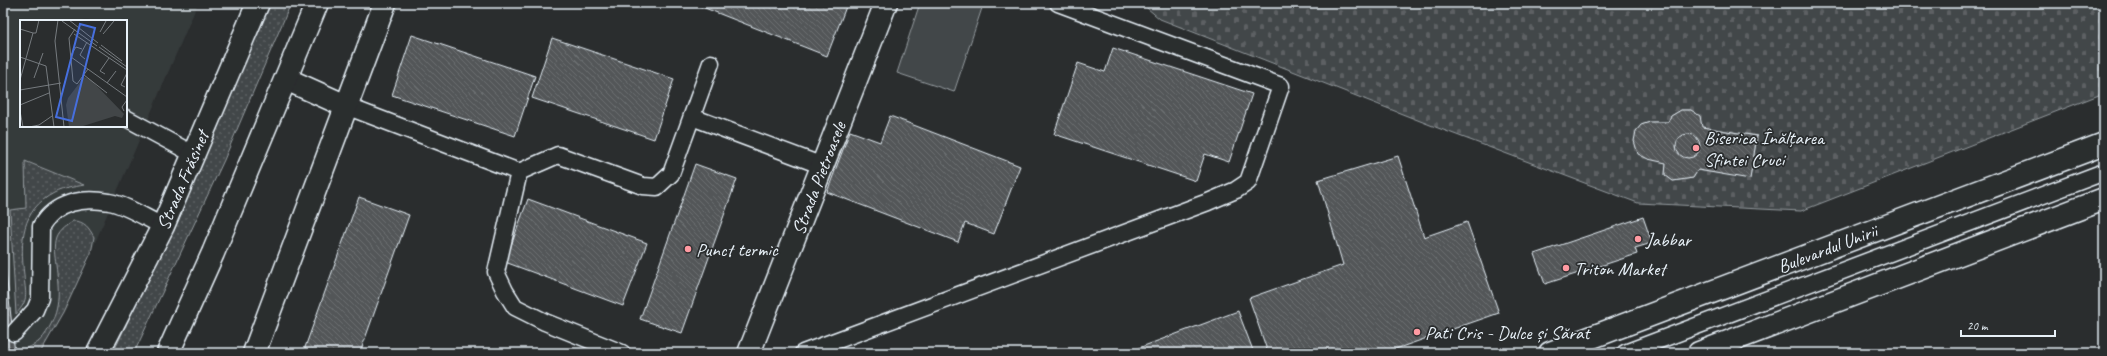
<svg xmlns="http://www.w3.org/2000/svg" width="2107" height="356" viewBox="0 0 2107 356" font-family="Caveat,sans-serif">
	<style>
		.built { fill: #363a3b; fill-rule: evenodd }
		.grass { fill: url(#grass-dots); stroke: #959ca0 }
		.cemetery { fill: url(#cemetery-stones); stroke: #959ca0; fill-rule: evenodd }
		.park { fill: #424648; stroke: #959ca0 }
		.building { fill: url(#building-back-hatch); stroke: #e8f1f8 }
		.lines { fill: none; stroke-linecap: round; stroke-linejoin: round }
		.service-casing { stroke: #e8f1f8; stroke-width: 19 }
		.minor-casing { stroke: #e8f1f8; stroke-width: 25 }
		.secondary-casing { stroke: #e8f1f8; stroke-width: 25 }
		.primary-casing { stroke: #e8f1f8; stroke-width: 25 }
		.service { stroke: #2a2d2e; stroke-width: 16 }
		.minor { stroke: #2a2d2e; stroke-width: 22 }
		.secondary { stroke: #2a2d2e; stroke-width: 22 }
		.primary { stroke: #2a2d2e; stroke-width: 22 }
		.poi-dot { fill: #ff9aa2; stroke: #2a2d2e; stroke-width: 1.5 }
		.labels { text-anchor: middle; stroke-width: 3.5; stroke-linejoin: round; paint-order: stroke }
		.poi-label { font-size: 19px; fill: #e8f1f8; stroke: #2a2d2e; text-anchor: start }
		.street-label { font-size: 19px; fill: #e8f1f8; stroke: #2a2d2e }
		.inset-road { fill: none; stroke: #767b7f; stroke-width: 1 }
		.view { fill: #466fde; fill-opacity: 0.15; stroke: #466fde; stroke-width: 2 }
		.inset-edge { fill: none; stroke: #e8f1f8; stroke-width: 2 }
	</style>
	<defs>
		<pattern id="grass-dots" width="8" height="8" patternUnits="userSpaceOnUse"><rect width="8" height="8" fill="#424648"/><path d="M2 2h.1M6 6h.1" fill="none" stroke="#5d6163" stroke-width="1.8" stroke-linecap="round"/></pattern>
		<pattern id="cemetery-stones" width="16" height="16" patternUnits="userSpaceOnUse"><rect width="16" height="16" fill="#424648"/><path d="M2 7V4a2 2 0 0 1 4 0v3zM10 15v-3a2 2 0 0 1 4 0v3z" fill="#5d6163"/></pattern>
		<pattern id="building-back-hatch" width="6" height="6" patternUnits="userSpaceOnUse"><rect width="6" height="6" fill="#535759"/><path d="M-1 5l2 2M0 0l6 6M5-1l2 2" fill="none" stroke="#6c7072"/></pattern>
	</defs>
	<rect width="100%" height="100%" fill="#2a2d2e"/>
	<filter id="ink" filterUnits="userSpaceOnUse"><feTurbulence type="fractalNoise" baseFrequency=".025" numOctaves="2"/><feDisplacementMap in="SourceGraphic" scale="8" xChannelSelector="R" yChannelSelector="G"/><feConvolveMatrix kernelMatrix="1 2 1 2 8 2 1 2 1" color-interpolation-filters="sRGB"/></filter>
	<g filter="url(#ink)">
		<path class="built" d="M3 3H198L67 308 41 353H3ZM21 21H126V126H21Z"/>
		<path class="grass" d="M270 3H291L224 160 134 353H113L208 150Z
			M25 161 84 185C75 187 63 188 54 193 21 210 20 241 24 275 25 293 30 299 16 314L10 210 26 208Z
			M73 221C85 221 89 228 94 237L91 253 63 313 40 353H22L21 350C35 346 42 341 49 328 61 307 59 289 56 265 55 256 53 247 56 238 59 230 67 225 73 221Z"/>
		<path class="cemetery" d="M1141 3H2104V93L1801 211 1638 203 1438 128 1160 19ZM1681 110H1691L1702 127 1757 136 1750 178 1698 170 1693 178 1673 181 1665 175 1666 163 1636 131C1644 120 1655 122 1668 122L1671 116Z"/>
		<path class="park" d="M920 3H977L983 5 954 92 897 73Z"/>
		<path class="building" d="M692 3H844L847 4 827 56Z
			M412 35 535 76 515 136 392 95Z
			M552 38 674 79 654 139 532 98Z
			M1113 48 1252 94 1229 162 1205 154 1196 181 1054 134 1078 63 1105 72Z
			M1681 110H1691L1700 116 1702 127 1757 136 1750 179 1698 170 1693 178 1673 181 1665 175 1666 163 1648 159 1638 154 1634 141 1636 131 1641 125 1650 122H1668L1671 116Z
			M890 116 1020 166 994 234 965 223 958 242 827 192 850 131 880 142Z
			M1676 146a12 12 0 1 1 24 0a12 12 0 1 1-24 0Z
			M1398 156 1424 237 1467 222 1499 313 1384 353H1268L1249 298 1343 265 1318 180Z
			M695 164 737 179 682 333 640 319Z
			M359 197 409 215 360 353H303Z
			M528 199 647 243 623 306 505 262Z
			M1643 217 1652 243 1635 248 1637 254 1545 284 1534 254Z
			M3 246 15 353H3Z
			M1238 311 1254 353H1125Z"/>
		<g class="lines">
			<defs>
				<path id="service" d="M346 106 519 172 558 155 643 186 657 187 671 174 711 63
					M692 117 823 166
					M126 118 193 154
					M519 172 496 272 505 291 515 307 545 322 622 353
					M14 333 35 310 40 298 41 226C55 202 83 197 109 202 127 205 147 219 163 226
					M803 353 1208 202 1236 190 1248 182 1281 86 1058 3
					M1625 353 2104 172"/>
				<path id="minor" d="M286 79 346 106
					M254 353 385 3
					M749 353 886 3"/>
				<path id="secondary" d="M98 353 163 226 258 3
					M168 353 213 253 317 3"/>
				<path id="primary" d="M1550 353 2104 144
					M1699 353 2104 199"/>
			</defs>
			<use href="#service" class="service-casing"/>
			<use href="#minor" class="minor-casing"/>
			<use href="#secondary" class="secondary-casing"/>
			<use href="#primary" class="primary-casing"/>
			<use href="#service" class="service"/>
			<use href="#minor" class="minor"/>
			<use href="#secondary" class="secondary"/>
			<use href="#primary" class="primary"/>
		</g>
	</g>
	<g class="poi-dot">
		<circle cx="1696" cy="148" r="4"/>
		<circle cx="1638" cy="239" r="4"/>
		<circle cx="688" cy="249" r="4"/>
		<circle cx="1566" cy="268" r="4"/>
		<circle cx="1417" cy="332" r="4"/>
	</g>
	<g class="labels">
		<g class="poi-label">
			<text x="1704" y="144">Biserica Înălțarea<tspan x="1704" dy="22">Sfintei Cruci</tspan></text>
			<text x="1646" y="246">Jabbar</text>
			<text x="696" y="256">Punct termic</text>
			<text x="1574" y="275">Triton Market</text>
			<text x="1425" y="339">Pati Cris - Dulce și Sărat</text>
		</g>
		<g class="street-label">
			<text transform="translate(818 178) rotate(-69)" y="7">Strada Pietroasele</text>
			<text transform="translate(182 180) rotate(-67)" y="7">Strada Frăsinet</text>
			<text transform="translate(1827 248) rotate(-21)" y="7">Bulevardul Unirii</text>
		</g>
	</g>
	<g transform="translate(20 20)">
		<rect width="107" height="107" fill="#2a2d2e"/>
		<path d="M64 57 71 60 104 94 102 98 95 96 60 107H49L46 85 48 78Z" fill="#424648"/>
		<path class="inset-road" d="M38 0 35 21 44 107M49 0 78 23M42 1 77 26M0 9 13 13M55 9 49 18 53 61 57 64 68 49M80 12 86 1M54 14 107 50M83 14 94 1M81 25 102 41M79 27 107 47M51 35 56 27 62 29M0 37 26 46 34 107M51 37 107 77M65 39 60 35 67 22M85 54 80 51 89 38M64 55 87 73M14 58 23 33M0 60 13 13H16L19 0M87 63 96 51M105 67 101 65 107 53M0 70 41 63M0 85 29 73M0 91 3 107M104 91 102 87 107 80M9 107 19 105 32 96"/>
		<path class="view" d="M60 4 75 8 52 101 36 97Z"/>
		<rect width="107" height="107" class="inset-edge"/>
	</g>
	<rect width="2107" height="356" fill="none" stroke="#2a2d2e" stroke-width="16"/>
	<rect x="8" y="8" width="2091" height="340" fill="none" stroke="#e8f1f8" stroke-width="1.5" filter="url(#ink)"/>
	<path d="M1961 330v6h94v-6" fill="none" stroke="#e8f1f8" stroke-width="2"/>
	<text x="1967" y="330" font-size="12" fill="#e8f1f8" stroke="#2a2d2e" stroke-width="3" paint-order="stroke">20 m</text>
</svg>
